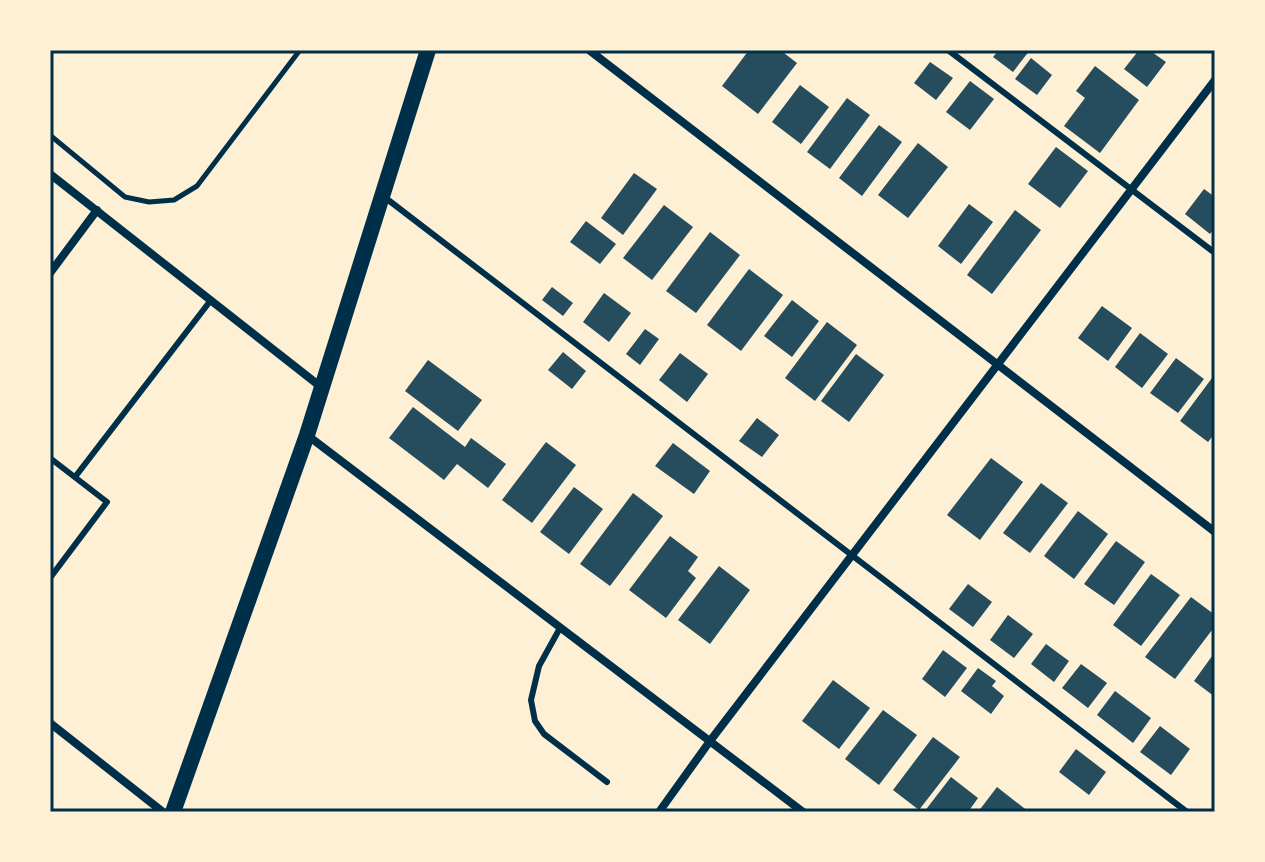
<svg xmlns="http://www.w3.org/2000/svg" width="1265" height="862" viewBox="0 0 1265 862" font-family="'Asap Condensed',sans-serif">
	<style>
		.building { fill: #264d5e }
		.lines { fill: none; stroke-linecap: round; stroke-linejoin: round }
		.path { stroke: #003049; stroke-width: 5 }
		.service { stroke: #003049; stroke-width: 6 }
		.minor { stroke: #003049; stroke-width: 8 }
		.secondary { stroke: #003049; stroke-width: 16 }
		.neatline { fill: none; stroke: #003049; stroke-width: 3 }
	</style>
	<rect width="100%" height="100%" fill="#fdf0d5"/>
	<path class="building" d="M749 50H780L797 63 758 114 722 86Z
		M999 50H1030L1013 72 993 57Z
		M1139 50H1149L1166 62 1147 87 1124 69Z
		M1031 58 1052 75 1037 95 1015 79Z
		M930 62 953 78 936 100 914 83Z
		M1095 66 1139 100 1100 153 1064 126 1085 98 1076 91Z
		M970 81 994 99 970 130 946 112Z
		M800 85 829 107 801 144 772 122Z
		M847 98 870 115 830 169 807 152Z
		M879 125 902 142 862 196 839 178Z
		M918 143 948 167 908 218 878 195Z
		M1056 147 1088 171 1060 208 1028 184Z
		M634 173 657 189 623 235 601 218Z
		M1204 189 1215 197V227L1210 234 1185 214Z
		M969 204 993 222 961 264 938 246Z
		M664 205 693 227 652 280 623 258Z
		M1015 210 1041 230 992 294 967 275Z
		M586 221 616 244 600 264 570 242Z
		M710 232 740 255 696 313 666 291Z
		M749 269 783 295 741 351 707 325Z
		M552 287 573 303 563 316 542 300Z
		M604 293 631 313 609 342 583 322Z
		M792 300 819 321 792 357 764 336Z
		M1102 306 1132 328 1108 361 1078 338Z
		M827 322 857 345 815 401 785 378Z
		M645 329 659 339 640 365 626 354Z
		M1140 333 1168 354 1142 388 1115 367Z
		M563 352 586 371 572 389 548 370Z
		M680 353 708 374 687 402 659 380Z
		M856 354 884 375 849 422 821 401Z
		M1176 358 1204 379 1178 413 1150 393Z
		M428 360 482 400 458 431 405 391Z
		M1215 374V433L1208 442 1180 421Z
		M413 407 465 447 471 438 506 464 488 488 457 464 444 480 389 438Z
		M757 418 779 435 762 457 739 441Z
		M546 442 576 465 532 523 502 500Z
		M673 443 710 471 694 494 655 466Z
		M991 458 1023 482 980 540 947 515Z
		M1041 483 1068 503 1030 553 1003 533Z
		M574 487 603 509 569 554 540 532Z
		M633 493 663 516 610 586 580 564Z
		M1078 511 1108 534 1074 579 1044 556Z
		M670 536 698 557 688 571 696 578 666 618 629 590Z
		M1116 541 1145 562 1114 605 1084 584Z
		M719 566 750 590 710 644 678 620Z
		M1151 574 1180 595 1141 646 1113 625Z
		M968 584 992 602 973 627 949 609Z
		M1191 597 1215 615V626L1175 679 1145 657Z
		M1008 615 1033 634 1014 658 990 640Z
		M1046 644 1069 661 1054 682 1031 664Z
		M943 650 967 668 945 697 922 679Z
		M1215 652V697L1194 681Z
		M1081 664 1107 683 1088 708 1062 688Z
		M978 668 996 681 992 686 1004 696 991 714 961 691Z
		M833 680 870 708 839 749 802 721Z
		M1115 691 1151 718 1133 743 1097 715Z
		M883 710 917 735 879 785 845 759Z
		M1160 726 1190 749 1171 775 1140 752Z
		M933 737 960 757 919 810 893 790Z
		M1076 749 1106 772 1089 795 1059 772Z
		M951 777 978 798 968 812H924Z
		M997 787 1029 812H978Z"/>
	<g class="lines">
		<path class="path" d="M51 136 125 197 149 202 174 200 197 186 300 50"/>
		<path class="service" d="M948 50 1215 253
			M383 196 1187 812
			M50 458 107 502 50 578
			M75 477 211 300
			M560 628 539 666 531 700 535 721 544 734 607 782"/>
		<path class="minor" d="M589 50 1215 532
			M50 174 321 387
			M50 273 97 210
			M307 435 803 812
			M50 723 163 812
			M659 812 710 741 1215 80"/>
		<path class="secondary" d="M173 812 307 435 428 50"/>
	</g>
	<rect width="1265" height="862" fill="none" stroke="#fdf0d5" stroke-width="104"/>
	<rect x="52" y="52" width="1161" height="758" class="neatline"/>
</svg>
